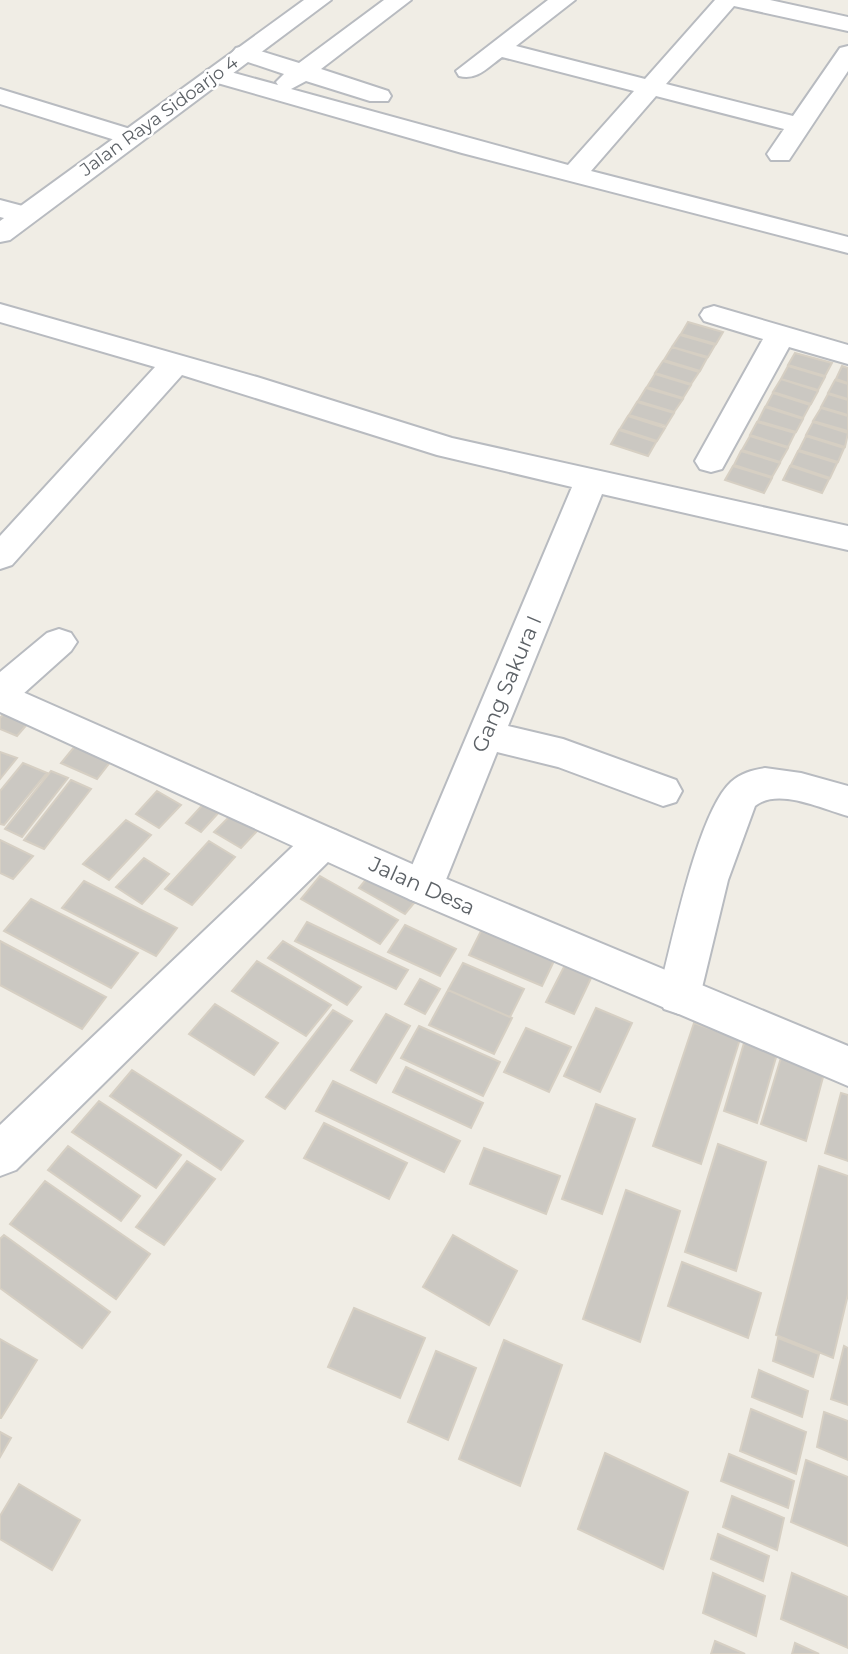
<svg xmlns="http://www.w3.org/2000/svg" width="848" height="1654" viewBox="0 0 848 1654" font-family="Montserrat,sans-serif">
	<style>
		.building { fill: #cbc8c2; stroke: #d6cfc3; stroke-width: 2 }
		.lines { fill: none; stroke-linecap: round; stroke-linejoin: round }
		.minor-casing { stroke: #b8bbc0; stroke-width: 4 }
		.tertiary-casing { stroke: #b8bbc0; stroke-width: 4 }
		.minor { fill: #fff; fill-rule: evenodd }
		.tertiary { fill: #fff; fill-rule: evenodd }
		.labels { text-anchor: middle; stroke-width: 5; stroke-linejoin: round; paint-order: stroke }
		.far-street-label { font-size: 18px; fill: #5d6267; stroke: #fff }
		.street-label { font-size: 21px; fill: #5d6267; stroke: #fff }
	</style>
	<rect width="100%" height="100%" fill="#f0ede5"/>
	<path class="building" d="M688 322 723 332 716 344 681 334Z
		M680 335 715 345 708 357 672 347Z
		M672 347 707 358 700 371 664 360Z
		M795 353 832 363 825 376 788 365Z
		M663 361 699 372 691 384 655 373Z
		M788 366 825 377 818 390 781 379Z
		M842 366 848 368V383L836 379Z
		M655 374 691 385 683 398 647 387Z
		M781 379 818 391 811 404 773 392Z
		M835 380 848 384V399L828 393Z
		M646 388 683 399 674 412 638 401Z
		M773 393 810 405 803 418 766 406Z
		M828 394 848 400V415L821 407Z
		M637 402 674 413 666 426 629 415Z
		M765 407 803 419 796 432 758 421Z
		M821 408 848 416V431L813 421Z
		M628 416 665 428 657 441 620 429Z
		M757 422 795 433 788 447 750 435Z
		M813 422 848 433 845 447 806 435Z
		M619 430 656 442 648 456 611 444Z
		M750 436 788 448 780 462 742 450Z
		M806 436 844 448 838 462 799 450Z
		M741 451 780 463 772 477 734 465Z
		M798 451 837 463 830 478 791 465Z
		M733 466 772 478 764 493 725 480Z
		M790 466 829 479 822 493 783 480Z
		M6 711 29 722 17 736 0 729V718Z
		M75 746 111 761 97 779 61 763Z
		M0 752 17 758 0 779Z
		M23 763 47 773 4 825 0 824V791Z
		M51 771 68 778 22 837 5 829Z
		M71 780 91 789 44 849 24 840Z
		M157 791 181 805 159 828 136 814Z
		M207 800 222 809 201 832 186 823Z
		M230 816 257 831 241 848 214 832Z
		M126 820 151 835 109 880 83 864Z
		M0 840 33 856 13 879 0 873Z
		M209 841 235 857 192 905 165 889Z
		M144 858 169 874 142 904 116 887Z
		M373 871 419 897 405 914 359 888Z
		M320 876 398 920 380 944 301 899Z
		M84 881 177 928 156 956 62 908Z
		M31 899 138 953 111 988 4 931Z
		M307 922 408 970 396 989 295 941Z
		M405 925 456 949 440 976 388 952Z
		M481 931 554 961 542 986 469 955Z
		M0 941 106 997 82 1029 0 985Z
		M283 941 361 987 347 1005 268 958Z
		M257 961 331 1005 306 1036 232 991Z
		M463 963 524 989 510 1017 448 990Z
		M566 963 593 974 574 1014 546 1002Z
		M420 979 440 989 425 1014 405 1004Z
		M448 990 512 1018 494 1054 429 1025Z
		M215 1004 278 1043 254 1075 189 1034Z
		M596 1008 632 1023 600 1092 564 1076Z
		M333 1010 352 1021 285 1109 266 1097Z
		M386 1014 410 1026 376 1083 351 1070Z
		M694 1023 740 1039 701 1164 653 1146Z
		M419 1026 500 1062 483 1096 401 1058Z
		M526 1028 571 1047 549 1092 504 1072Z
		M744 1043 777 1054 757 1123 724 1111Z
		M783 1051 826 1066 806 1141 761 1124Z
		M406 1067 483 1103 471 1128 393 1092Z
		M132 1070 243 1141 221 1170 110 1096Z
		M333 1081 460 1141 444 1172 316 1111Z
		M841 1093 848 1095V1161L825 1153Z
		M99 1101 181 1155 156 1188 72 1132Z
		M596 1104 635 1119 602 1214 562 1199Z
		M324 1123 407 1163 389 1199 304 1158Z
		M718 1144 766 1162 736 1271 685 1252Z
		M68 1146 140 1196 121 1221 48 1170Z
		M484 1148 560 1176 546 1214 470 1184Z
		M187 1161 215 1179 164 1245 136 1227Z
		M819 1166 848 1176V1294L833 1358 776 1335Z
		M45 1181 150 1254 116 1299 10 1224Z
		M626 1190 680 1211 640 1342 583 1319Z
		M4 1235 110 1312 82 1348 0 1288V1239Z
		M453 1235 517 1271 489 1325 423 1287Z
		M682 1262 761 1293 748 1338 668 1306Z
		M354 1308 425 1338 400 1398 328 1367Z
		M778 1338 819 1354 813 1377 773 1361Z
		M0 1339 37 1360 1 1418H0Z
		M504 1340 562 1365 520 1486 459 1459Z
		M844 1346 848 1348V1405L831 1399Z
		M436 1351 476 1368 448 1440 408 1422Z
		M759 1370 808 1391 802 1417 752 1397Z
		M751 1409 806 1432 796 1474 740 1451Z
		M824 1412 848 1421V1460L817 1447Z
		M0 1432 11 1438 0 1457Z
		M605 1453 688 1492 663 1569 578 1529Z
		M729 1454 794 1481 788 1508 721 1481Z
		M806 1460 848 1477V1546L791 1522Z
		M19 1484 80 1520 52 1570 0 1539V1516Z
		M732 1496 784 1518 777 1550 723 1527Z
		M718 1534 769 1556 763 1581 711 1559Z
		M713 1573 765 1596 756 1636 703 1613Z
		M792 1573 848 1597V1648L781 1619Z
		M715 1641 745 1654H711Z
		M795 1643 819 1654H792Z"/>
	<g class="lines">
		<defs>
			<path id="minor" d="M384 0H411L321 69 388 91 391 96 388 101H370L306 81 291 89 568 165 634 91 502 57C488 67 477 81 459 76L456 71 548 0H575L516 46 645 79 715 0H770L848 17V31L734 6 666 84 793 116 840 48 848 46V71L789 160H771L767 154 784 129 656 96 591 171 848 237V253L462 153 207 80 204 75 207 70 216 68 278 85 276 82 284 74 236 58 232 53 236 48 244 46 299 63Z
				M0 89 140 132 144 137 140 142 131 145 0 104Z
				M0 200 34 209 38 215 34 221 24 223 0 217Z
				M0 304 257 377 452 438 848 526V550L602 494 508 726 563 739 676 780 682 791 676 802 663 806 558 767 497 752 443 887 437 899 423 904 409 899 403 887 572 487 437 455 182 375 12 565 0 569V536L155 367 0 322Z
				M714 306 848 345V364L789 347 722 469 711 472 700 469 695 461 763 339 704 321 700 315 704 309Z
				M59 629 71 633 77 642 71 651 13 703 0 707V672L47 633Z
				M765 768 801 773 848 786V816C822 809 778 787 755 806L728 880 700 996 694 1009 679 1014 664 1009 658 996C671 948 697 813 731 782 741 773 752 770 765 768Z
				M323 826 337 831 342 842 337 853 16 1170 0 1176V1125L309 831Z"/>
			<path id="tertiary" d="M304 0H331L10 240 0 242V221Z
				M0 682 437 875 848 1046V1086L409 899 0 712Z"/>
		</defs>
		<use href="#minor" class="minor-casing"/>
		<use href="#tertiary" class="tertiary-casing"/>
		<use href="#minor" class="minor"/>
		<use href="#tertiary" class="tertiary"/>
	</g>
	<g class="labels">
		<g class="far-street-label">
			<text transform="translate(159 116) rotate(-36)" y="6">Jalan Raya Sidoarjo 4</text>
		</g>
		<g class="street-label">
			<text transform="translate(507 684) rotate(-67)" y="7">Gang Sakura I</text>
			<text transform="translate(422 886) rotate(24)" y="7">Jalan Desa</text>
		</g>
	</g>
</svg>
